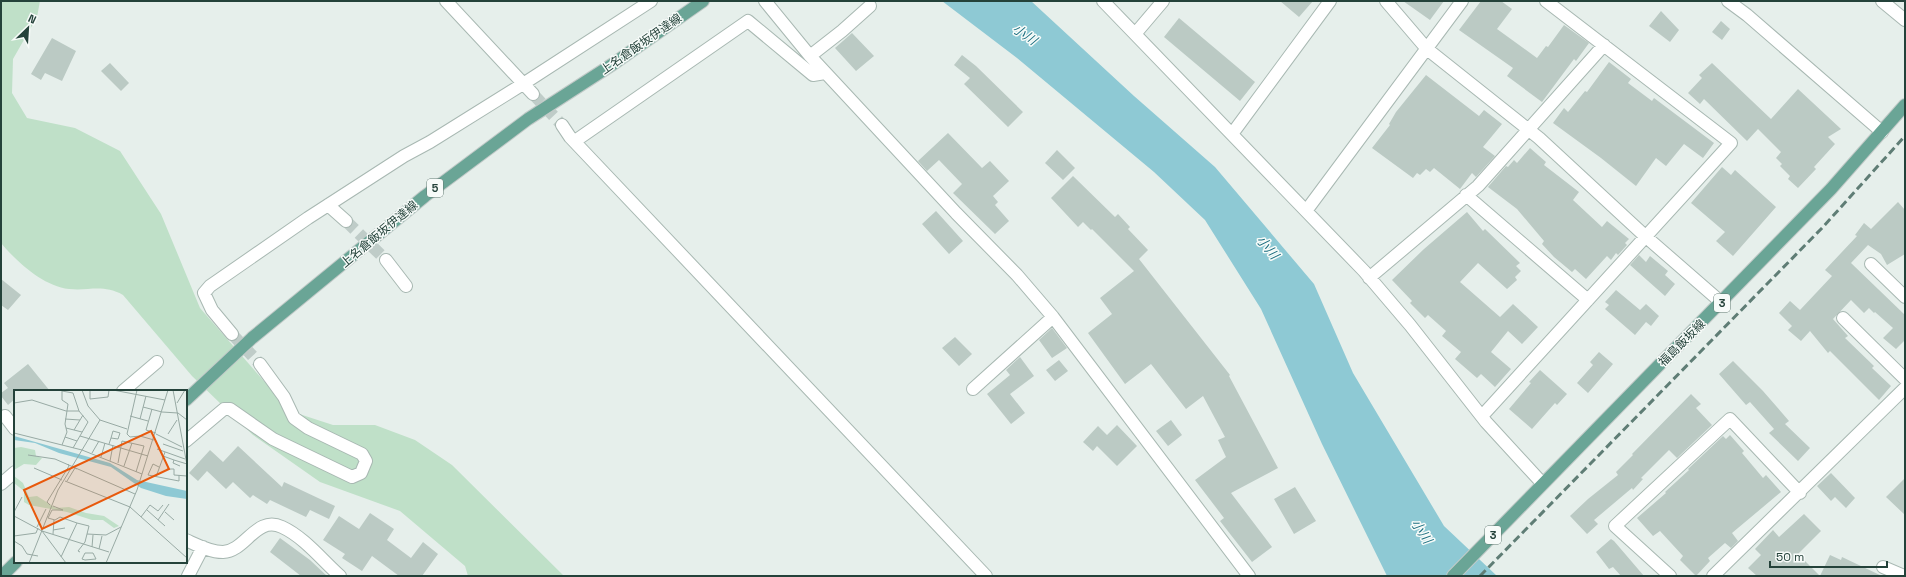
<svg xmlns="http://www.w3.org/2000/svg" width="1906" height="577" viewBox="0 0 1906 577" font-family="'Space Grotesk','Noto Sans JP',sans-serif">
	<style>
		.green { fill: #bfe0c8 }
		.water { fill: #8ec9d4 }
		.building { fill: #bbcac4 }
		.lines { fill: none; stroke-linecap: round; stroke-linejoin: round }
		.street-tunnel { stroke: #bfccc8; stroke-width: 12; stroke-dasharray: 12 6; stroke-linecap: butt }
		.street-casing { stroke: #a8b8b2; stroke-width: 14 }
		.primary-casing { stroke: #c2cac8; stroke-width: 14 }
		.street { stroke: #fff; stroke-width: 12 }
		.primary { stroke: #6aa596; stroke-width: 12 }
		.rail { stroke: #5f7d75; stroke-width: 3; stroke-dasharray: 8 4; stroke-linecap: butt }
		.labels { text-anchor: middle; stroke-width: 3; stroke-linejoin: round; paint-order: stroke }
		.shield { fill: #f7fbf9; stroke: #637a73; stroke-width: 1 }
		.shield-label { font-size: 11px; font-weight: bold; fill: #24423a }
		.street-label { font-size: 12px; fill: #24423a; stroke: #f7fbf9 }
		.water-label { font-size: 13px; font-style: italic; fill: #1c6f80; stroke: #f7fbf9 }
		.inset-road { fill: none; stroke: #98aaa4; stroke-width: 1 }
		.view { fill: #e8590c; fill-opacity: 0.15; stroke: #e8590c; stroke-width: 2 }
		.inset-edge { fill: none; stroke: #24423a; stroke-width: 2 }
	</style>
	<rect width="100%" height="100%" fill="#e6efeb"/>
	<path class="green" d="M1 1H40L37 17 13 59 12 93 27 118 75 128 120 151 161 214 200 308 290 411 333 425H375L415 440 452 465 564 576H468L465 566 400 511 320 482 253 435 192 376 123 295C103 284 90 291 69 289 43 286 17 262 1 243Z"/>
	<path class="water" d="M942 1H1031L1134 96 1215 167 1314 284 1353 373 1444 526 1497 576H1387L1322 444 1261 309 1205 220 1154 172 1017 58Z"/>
	<path class="building" d="M1280 1H1313L1299 17Z
		M1403 1H1444L1430 20Z
		M1481 1H1501L1512 9 1497 29 1537 58 1546 46 1548 47 1564 25 1589 43 1576 61 1574 59 1542 102 1507 76 1513 68 1459 30Z
		M1661 11 1679 30 1670 42 1649 26Z
		M1179 18 1255 82 1240 101 1164 37Z
		M1721 21 1730 29 1722 40 1712 32Z
		M852 33 874 56 856 71 835 48Z
		M52 38 76 51 62 81 45 73 41 80 31 74Z
		M962 55 976 66 1023 112 1008 127 964 84 970 78 954 65Z
		M1609 62 1631 79 1628 83 1652 101 1654 98 1714 143 1703 158 1684 144 1666 166 1656 158 1636 186 1601 158 1553 123 1564 108 1568 112 1585 91 1587 92Z
		M110 63 129 83 121 91 101 71Z
		M1712 63 1771 119 1798 89 1841 129 1828 137 1835 144 1814 167 1816 169 1798 188 1788 179 1790 176 1780 166 1782 164 1776 158 1781 152 1758 129 1747 141 1704 99 1700 104 1688 93 1702 78 1699 75Z
		M1426 75 1479 116 1484 110 1502 124 1483 147 1495 156 1476 177 1472 173 1460 189 1434 168 1430 172 1426 169 1420 175 1417 173 1413 178 1372 148 1390 125 1389 124 1396 112Z
		M948 133 982 168 990 161 1009 181 993 196 998 202 995 205 1009 221 995 234 953 193 962 184 939 160 927 171 918 161Z
		M1530 148 1546 162 1544 165 1579 192 1573 200 1602 227 1607 221 1629 239 1625 243 1627 245 1618 255 1616 253 1611 260 1607 256 1586 279 1575 269 1572 272 1554 257 1542 244 1544 241 1517 209 1488 187 1506 166 1508 167 1514 160 1517 163Z
		M1057 150 1075 168 1063 180 1045 163Z
		M1722 167 1731 175 1735 170 1776 207 1733 256 1716 241 1725 232 1691 203Z
		M1073 176 1115 217 1118 214 1130 227 1128 229 1148 250 1139 259 1230 375 1229 376 1278 468 1231 493 1272 547 1252 562 1220 521 1224 518 1195 480 1226 457 1218 440 1225 437 1203 396 1186 409 1151 364 1125 384 1088 333 1112 314 1100 298 1134 271 1092 229 1091 230 1083 222 1078 227 1051 198Z
		M1898 202 1905 210V254L1887 265 1881 254 1868 245 1851 263 1905 315V340L1896 349 1883 338 1893 328 1875 312 1874 313 1869 308 1864 313 1851 300 1833 319 1848 336 1845 338 1874 366 1872 368 1891 386 1879 400 1830 351 1828 353 1810 331 1801 341 1788 330 1792 326 1779 313 1790 301 1800 310 1832 276 1825 270 1857 236 1855 235 1864 223 1871 229Z
		M936 211 963 241 949 254 922 224Z
		M1467 212 1483 231 1485 229 1520 263 1516 266 1521 271 1515 277 1517 280 1507 289 1478 263 1460 282 1500 317 1513 304 1538 327 1522 344 1508 331 1491 352 1511 369 1495 387 1481 374 1477 378 1455 359 1461 352 1442 336 1446 331 1428 315 1425 318 1410 303 1412 301 1392 280 1424 249Z
		M1639 255 1646 262 1650 256 1668 271 1665 275 1675 284 1665 296 1630 265Z
		M1 279 21 295 8 310 1 305Z
		M1616 290 1640 310 1646 304 1659 316 1651 326 1646 322 1635 335 1605 309 1609 305 1605 302Z
		M1052 328 1067 348 1052 358 1039 340Z
		M955 337 972 354 959 366 942 348Z
		M1599 352 1613 364 1588 393 1577 383 1593 365 1590 362Z
		M1020 357 1034 376 1010 394 1025 413 1011 424 987 394 1010 375 1006 370Z
		M1059 360 1068 371 1055 381 1046 370Z
		M1733 361 1763 391 1789 421 1785 424 1810 448 1798 461 1769 433 1774 429 1750 402 1746 405 1719 374Z
		M28 364 50 391H15V399L8 405 1 396V393L8 388 4 383Z
		M1540 370 1567 394 1557 405 1555 403 1532 429 1509 409 1531 383 1529 382Z
		M1691 394 1701 404 1696 408 1712 425 1677 458 1669 450 1641 478 1643 479 1633 490 1632 488 1594 520 1598 524 1587 534 1570 516 1588 499 1618 475 1616 472 1633 455 1632 454Z
		M1171 420 1182 435 1168 446 1156 431Z
		M1117 425 1137 446 1117 466 1097 446 1093 451 1083 442 1098 426 1107 435Z
		M1730 435 1744 451 1742 453 1763 478 1766 475 1781 492 1732 533 1738 541 1731 548 1725 543 1708 558 1710 561 1696 576 1680 560 1683 556 1660 531 1653 536 1637 518 1666 493 1665 492 1689 470 1688 469 1723 436 1726 439Z
		M238 446 282 487 284 482 335 506 329 519 310 510 306 517 270 500 267 504 253 495 250 498 233 482 226 489 207 471 198 481 189 473 210 450 223 462Z
		M1831 473 1855 498 1846 508 1835 497 1831 501 1817 486Z
		M1905 478V515L1886 497Z
		M1295 487 1316 521 1294 534 1274 499Z
		M370 513 394 529 387 540 411 558 423 542 438 554 422 576H399L372 556 362 571 342 558 345 554 323 540 339 516 359 529Z
		M1804 514 1821 531 1798 554 1820 576H1757L1748 568 1761 555 1755 549 1773 530 1779 537Z
		M280 538 310 560 327 576H301L270 552Z
		M1611 539 1614 541 1644 576H1621L1613 567 1609 569 1596 552Z
		M1830 555 1841 560 1842 557 1882 576H1820Z"/>
	<g class="lines">
		<path class="street-tunnel" d="M533 94 562 125
			M346 221 386 260
			M232 334 260 364"/>
		<defs>
			<path id="street" d="M446 1 533 94
				M765 1 810 56 956 213 1017 275 1053 317 1249 576
				M1103 1 1364 271 1410 325 1486 422 1542 483
				M1386 1 1427 49 1539 138 1645 236 1722 303
				M1728 1 1747 15 1882 132
				M1882 1 1905 20
				M1135 34 1163 1
				M810 56 842 31 870 6
				M562 125 570 137 986 576
				M1232 134 1330 1
				M575 141 748 21 813 75 825 73
				M1466 195 1588 300
				M328 205 346 221
				M1306 211 1462 1
				M386 260 406 286
				M1871 264 1905 297
				M1369 278 1478 186 1604 45
				M1843 318 1905 379
				M232 334 212 310 204 293 210 286 308 218 404 156 430 142 523 84 651 1
				M973 389 1053 317
				M123 391 157 362
				M5 416 15 429
				M1482 416 1731 143 1546 1
				M186 441 224 409H230L273 439 352 477 361 473 366 461 362 454 308 428 294 418 284 397 260 364
				M1 484 15 472
				M186 540C197 545 210 552 223 552 246 551 256 515 282 527 304 537 322 560 340 576
				M1883 567 1904 576
				M188 576 203 547
				M1670 576 1615 526 1730 419 1800 493
				M1713 576 1905 388"/>
			<path id="primary" d="M186 400 252 338 425 196 528 119 613 64 703 1
				M2 576 16 562
				M1453 576 1831 189 1905 105"/>
		</defs>
		<use href="#street" class="street-casing"/>
		<use href="#primary" class="primary-casing"/>
		<use href="#street" class="street"/>
		<use href="#primary" class="primary"/>
		<path class="rail" d="M1480 576 1823 227 1905 136"/>
	</g>
	<g class="labels">
		<g class="shield">
			<rect x="427" y="179" width="16" height="18" rx="3"/>
			<rect x="1714" y="294" width="16" height="18" rx="3"/>
			<rect x="1485" y="526" width="16" height="18" rx="3"/>
		</g>
		<g class="shield-label">
			<text x="435" y="192">5</text>
			<text x="1722" y="307">3</text>
			<text x="1493" y="539">3</text>
		</g>
		<g class="street-label">
			<text transform="translate(641 44) rotate(-35)" y="4">上名倉飯坂伊達線</text>
			<text transform="translate(379 234) rotate(-40)" y="4">上名倉飯坂伊達線</text>
			<text transform="translate(1682 343) rotate(-45)" y="4">福島飯坂線</text>
		</g>
		<g class="water-label">
			<text transform="translate(1025 34) rotate(35)" y="5">小川</text>
			<text transform="translate(1268 247) rotate(50)" y="5">小川</text>
			<text transform="translate(1422 531) rotate(56)" y="5">小川</text>
		</g>
	</g>
	<g transform="translate(14 390)">
		<rect width="173" height="173" fill="#e6efeb"/>
		<path d="M7 57 21 60 22 66 28 68 22 75 10 74 0 80V58ZM0 86 9 93 15 107 23 106 42 118 55 117 72 123 90 126 105 136 100 138 89 130H78L53 122 15 115 10 112V101L0 93Z" fill="#bfe0c8"/>
		<path d="M0 46 96 73 123 90 173 101V109L152 106 127 98 97 77 45 63 21 53 0 50Z" fill="#8ec9d4"/>
		<path class="inset-road" d="M68 0 74 16 86 30 113 39M76 0V9L94 7 95 0M99 0 151 10M123 0 113 44 116 47 126 46 140 50M159 0 173 75V123M48 1 59 3 65 21 74 32 59 58M0 13 18 10 52 21H65M163 13 171 0M129 17 148 22M138 19 132 40 142 43M148 22 164 23 173 30M116 26 134 31M51 29 66 30M126 29 132 6M52 38 68 42M60 40 69 25M0 43 68 60 128 84M142 44 168 57M154 44 163 30M66 46 134 66M51 47 63 51M95 54 97 48 99 41 106 43 104 49 97 48M149 54 169 61M48 55 53 42 51 34 54 14 48 10V0M143 59 171 69M78 63 85 51M14 65 41 69 121 104M149 66 160 70 159 73 166 76M87 67 91 53M160 70 173 74M96 71 99 55M104 73 108 51 130 56 122 82M110 76 118 53M145 77 139 74 134 85 165 91V85M20 78 48 90M153 79H160V85L173 86M142 87 151 62M51 91 116 117M53 91 61 78 63 79M36 115 33 112 55 76 54 74M39 116 49 120H38L34 128 41 130 46 127 63 133 47 167M116 117 173 168M133 120 151 136M0 122 8 107M151 122 160 130M0 126 28 141 95 162M127 127 136 115 144 121 149 115M144 130 155 114M63 133 75 136 71 152 64 161 66 162M23 137 32 119M39 140 51 138M28 141 52 173M39 144 40 130M73 144 92 145 107 137M0 146 22 143 24 138M0 151 8 156 13 164 24 166M78 157 79 145M85 159 88 146M71 163H79L82 169 71 170 68 169ZM15 173 44 100 86 30M92 173 123 100 154 0"/>
		<path class="view" d="M137 41 155 79 28 139 10 100Z"/>
		<rect width="173" height="173" class="inset-edge"/>
	</g>
	<rect width="1906" height="577" fill="none" stroke="#24423a" stroke-width="4"/>
	<g transform="translate(28 28) rotate(25)" stroke="#f7fbf9" stroke-width="3" paint-order="stroke">
	<path d="M0-3L7 15L0 10L-7 15Z" fill="#24423a"/>
	<text y="-6" font-size="11" font-weight="bold" text-anchor="middle" fill="#24423a">N</text>
	</g>
	<path d="M1770 561v6h117v-6" fill="none" stroke="#24423a" stroke-width="2"/>
	<text x="1776" y="561" font-size="12" fill="#24423a" stroke="#f7fbf9" stroke-width="3" paint-order="stroke">50 m</text>
</svg>
